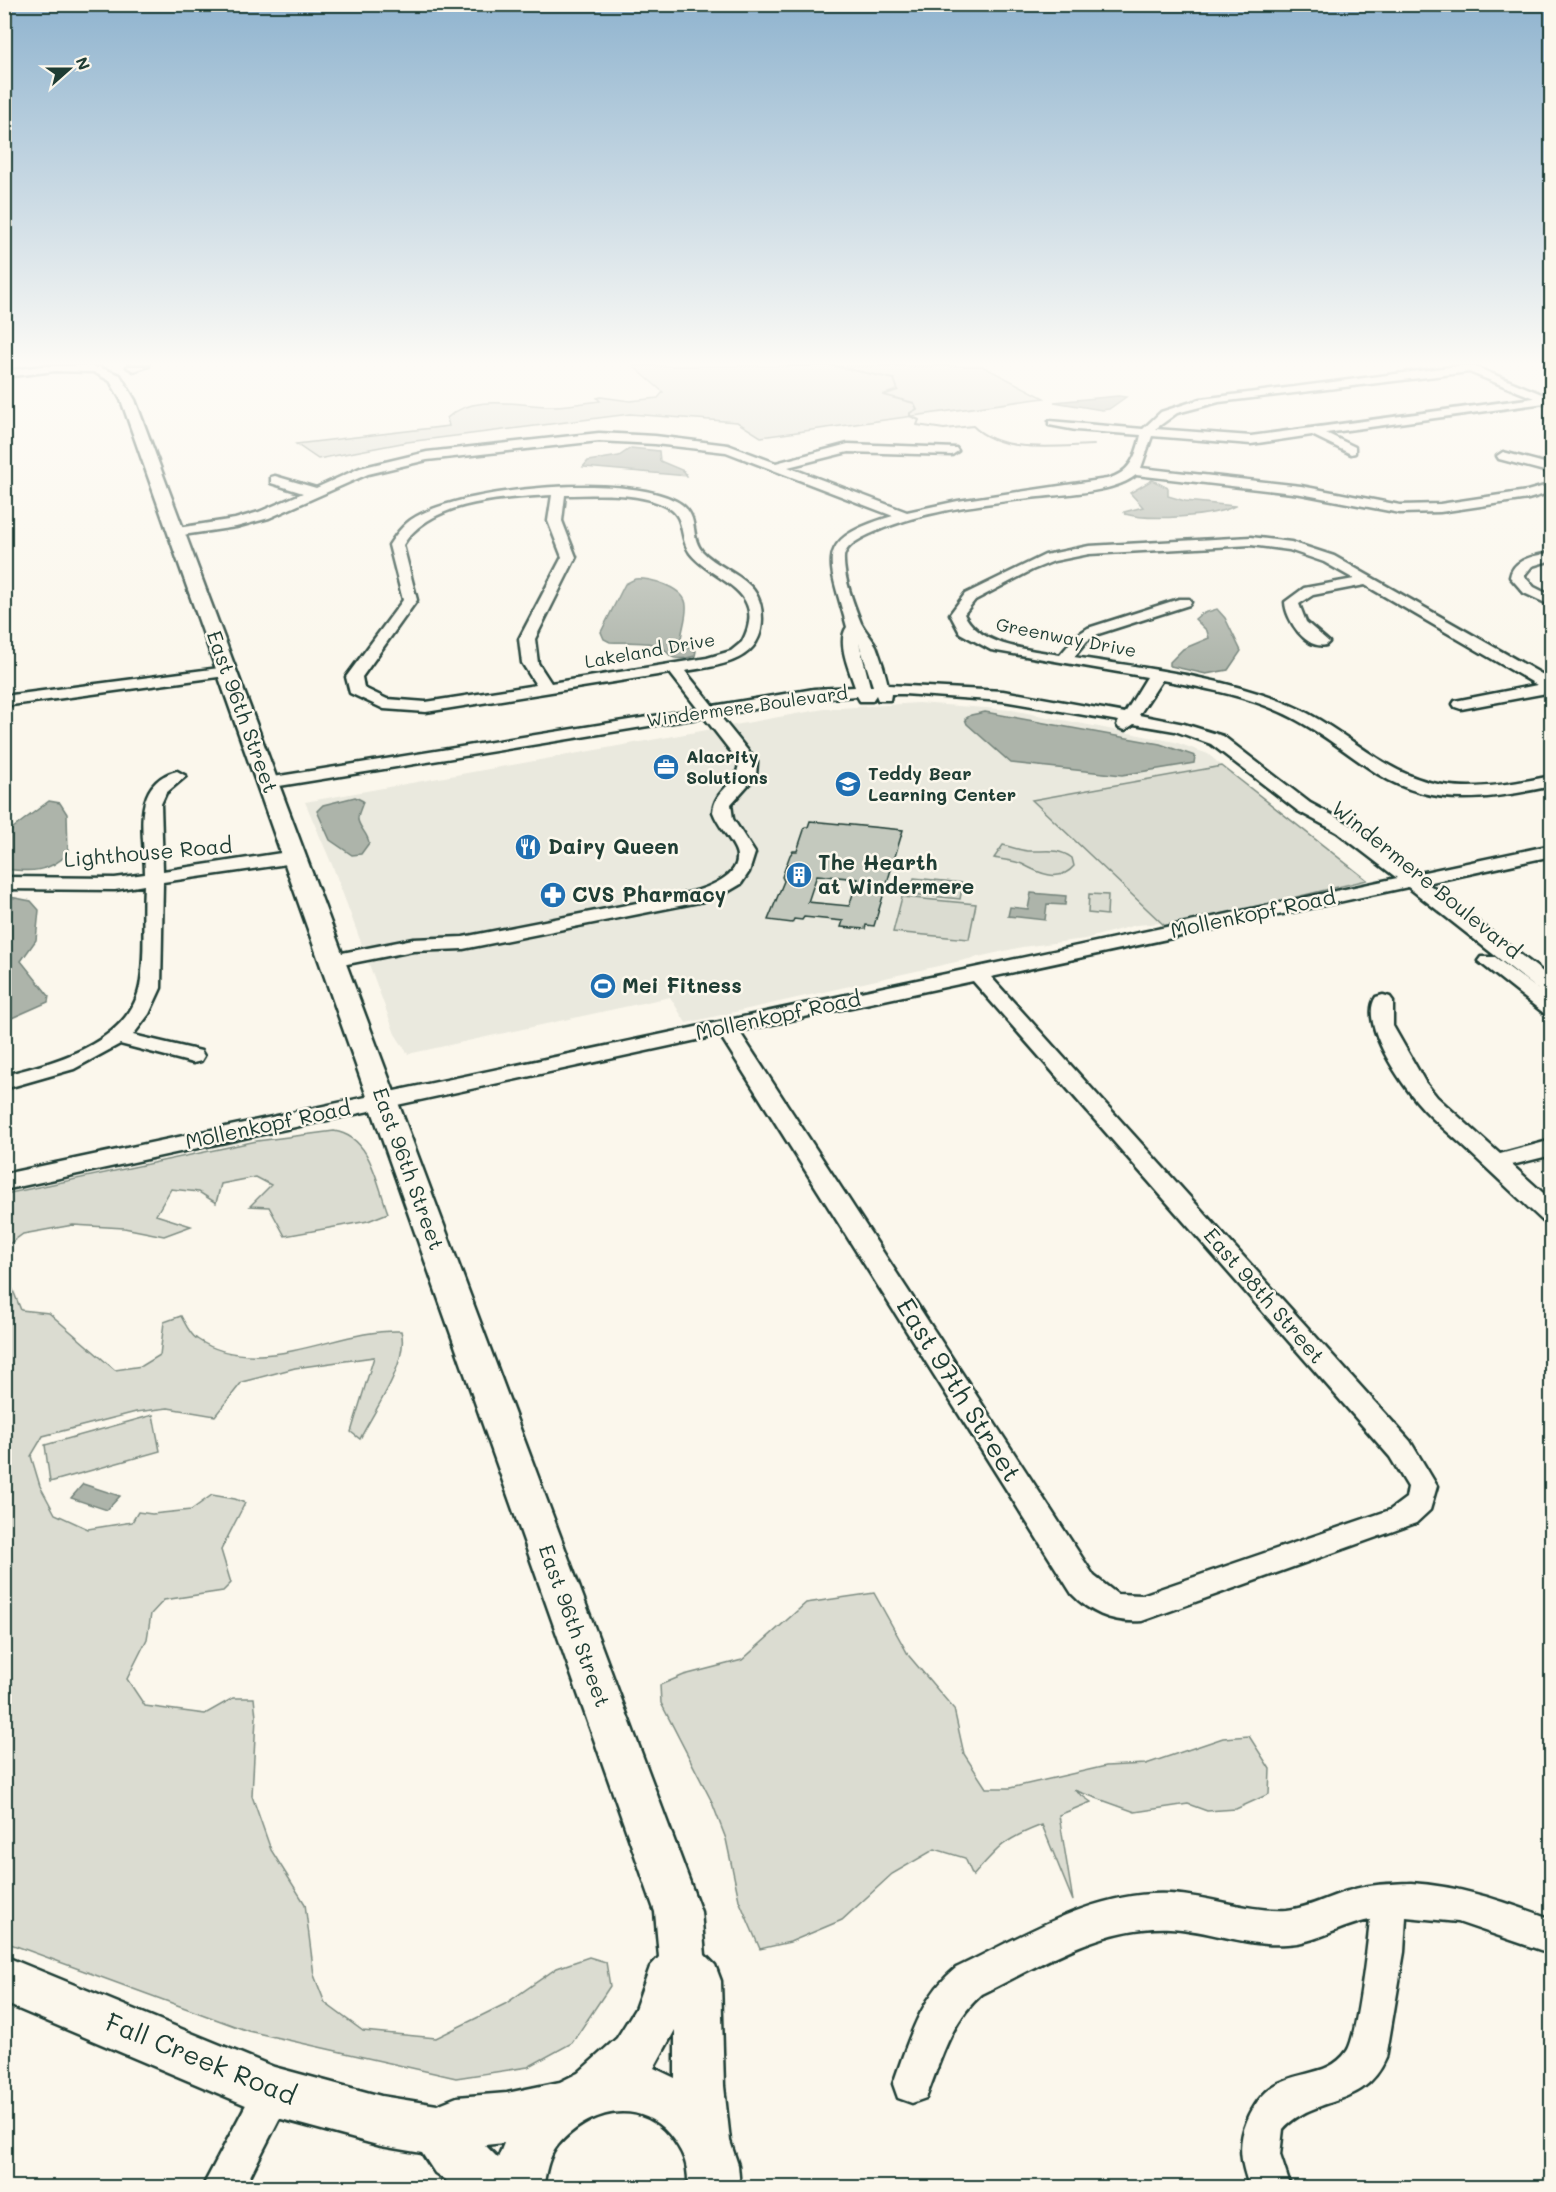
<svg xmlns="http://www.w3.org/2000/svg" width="1556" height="2192" viewBox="0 0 1556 2192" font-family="Mali,sans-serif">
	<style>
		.built { fill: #eae9de }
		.green { fill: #dbdcd1; stroke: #7d8c82; stroke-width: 1.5 }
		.water { fill: #adb4aa; stroke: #74847b; stroke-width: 1.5 }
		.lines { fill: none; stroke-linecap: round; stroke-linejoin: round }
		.stream { stroke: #74847b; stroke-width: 2 }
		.building { fill: #c4c9be; stroke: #1f3d34; stroke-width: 1.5; fill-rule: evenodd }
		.minor-casing { stroke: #1f3d34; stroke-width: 5 }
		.major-casing { stroke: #1f3d34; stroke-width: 5 }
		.minor { fill: #fbf7ec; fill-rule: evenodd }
		.major { fill: #fbf7ec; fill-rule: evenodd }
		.labels { text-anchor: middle; stroke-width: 5; stroke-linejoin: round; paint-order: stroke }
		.far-street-label { font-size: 18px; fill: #1f3d34; stroke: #fbf7ec }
		.far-poi-label { font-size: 18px; font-weight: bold; fill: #1f3d34; stroke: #fbf7ec; text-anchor: start }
		.street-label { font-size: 21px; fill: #1f3d34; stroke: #fbf7ec }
		.poi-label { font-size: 21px; font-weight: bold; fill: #1f3d34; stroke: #fbf7ec; text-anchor: start }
		.near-street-label { font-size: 26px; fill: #1f3d34; stroke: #fbf7ec }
	</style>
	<rect width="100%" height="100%" fill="#fbf7ec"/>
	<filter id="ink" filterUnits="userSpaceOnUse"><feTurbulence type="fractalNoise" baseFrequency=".0167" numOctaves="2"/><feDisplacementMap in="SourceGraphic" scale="12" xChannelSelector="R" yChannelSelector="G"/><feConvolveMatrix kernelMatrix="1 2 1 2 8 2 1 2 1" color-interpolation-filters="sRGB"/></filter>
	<g filter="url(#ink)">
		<path class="built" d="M918 703 1012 710 1175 742 1208 754 1222 766 1033 800 1162 923 1136 925 1085 939 1022 947 686 1023 670 997 408 1054 395 1034 333 867 305 802 824 709Z"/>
		<path class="green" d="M633 366H982L1044 398 761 437 737 422 630 414 407 442 318 459 296 444 449 426 447 418C473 393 520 406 553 406 568 406 585 403 600 401L597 398 601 397 630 401 658 398 663 392Z
			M1222 766 1367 880 1167 928 1032 800Z
			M1003 845C1011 847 1020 850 1028 851 1044 852 1057 847 1072 858L1074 866C1059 884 1037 872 1022 864 1014 860 1002 860 994 858Z
			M914 878 963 883 960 899 911 894Z
			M1089 894 1108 895 1107 915 1088 913Z
			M902 897 976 904 969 939 893 932Z
			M334 1131C371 1136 377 1184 388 1213L368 1221 285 1236 269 1207 250 1206 271 1185 256 1177 221 1184 216 1203 199 1192 171 1189 156 1215 191 1226 164 1236 124 1228 73 1225 23 1234 5 1247V1194L257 1141Z
			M4 1268 21 1310 49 1313 115 1370 142 1366 160 1355 164 1322 181 1316C185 1323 190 1335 197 1339 260 1381 336 1328 401 1331 410 1361 374 1411 360 1439L351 1432 374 1357 295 1368 242 1382 215 1416 168 1408 136 1412 43 1436 31 1456 40 1486 55 1514 88 1529 132 1522 138 1512 152 1514 191 1510 212 1495 235 1499 245 1503 221 1550 231 1583 223 1591 164 1600 151 1614 147 1639 127 1679 145 1706 205 1714 233 1698H254L256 1717 252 1796 271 1850 305 1904 314 1975 325 2003 363 2031 436 2038 505 2004 557 1968 589 1957 606 1962 610 1986 572 2043 528 2067 456 2078 248 2031 5 1942Z
			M153 1415 160 1451 50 1482 45 1445Z
			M874 1593 909 1656 954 1709 964 1754 986 1788H1010L1106 1766 1146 1764 1223 1738 1249 1736 1270 1769 1269 1794 1236 1809 1207 1811 1188 1804 1135 1812 1074 1790 1091 1802 1059 1815 1073 1901 1042 1825C1005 1839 999 1846 973 1876L965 1858 935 1849 892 1874 842 1920 790 1942 760 1949 739 1900 726 1839 711 1800 661 1703 660 1685 684 1675 742 1660 806 1603Z"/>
		<path class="water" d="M1118 396 1126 397 1109 409 1102 410 1054 402Z
			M631 448 659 451 660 461 684 471 687 476 583 467 588 461 619 456Z
			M1152 480 1168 488V496L1185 501 1235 506C1213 517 1149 521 1125 514L1124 512 1143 507 1130 493Z
			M635 579C649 577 686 588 686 606 687 616 682 629 681 639L685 646 696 651 695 656C662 665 674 648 653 644 639 641 624 643 610 642L604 639 601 632 625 584Z
			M1217 609 1225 618 1241 651 1228 670 1206 674 1170 666V662L1183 649 1209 638 1207 631 1195 619 1201 614Z
			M985 712 1160 744 1195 756 1194 763 1122 775 1011 763 967 724 965 719 971 715Z
			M355 797 363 801C362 808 357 813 358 820 360 829 368 834 369 843L361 854 352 855 330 840 317 811 323 805Z
			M49 801 60 803 67 814 68 853C50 873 29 872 5 869V834Z
			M1031 893 1066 896 1065 905 1047 904 1045 920 1008 916 1010 907 1028 909Z
			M5 896 31 901 39 910 36 940 21 961 49 996 48 1002 5 1021Z
			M83 1484 120 1496 107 1510 71 1498Z"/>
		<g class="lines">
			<path class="stream" d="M787 366H812
				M834 366 894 379 898 390 883 395 914 403 917 409 910 413V416L919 420 917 425 944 429 973 426C1001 454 1057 446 1094 445"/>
		</g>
		<path class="building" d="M810 821 903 830 874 926 866 925 865 929 841 927 843 921 804 917 802 920 794 919 792 923 768 920 784 881 782 877 790 855 793 851H797L805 827H808ZM817 875 858 879 849 906 808 902Z"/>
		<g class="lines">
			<defs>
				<path id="minor" d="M42 366H94L98 369 93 372 55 371 4 377V371Z
					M1458 366H1473L1549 397 1552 402 1326 433 1355 447V453L1351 454 1312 435 1251 444 1152 436 1141 468 1301 486 1400 505 1440 504 1527 491 1552 484V492L1528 499 1440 512 1400 513 1301 494 1136 475C1113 494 1059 494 1030 498 976 505 920 511 870 534 861 538 845 546 844 557 843 577 854 605 861 623 865 631 872 638 876 646 881 659 885 672 888 685L1003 691 1125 713 1147 677 991 650 960 633 950 614 965 594 1045 555 1089 546 1251 537 1291 542 1334 556 1552 680V692L1461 709 1455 707 1453 704 1455 701 1537 685 1365 585 1313 595 1299 604 1306 622 1329 642 1326 645C1306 650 1286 620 1285 602L1304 588 1354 579 1324 562 1289 550 1251 545 1089 554 1054 561 1032 570 975 600 964 614C981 647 1027 649 1060 655L1077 635 1088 628 1179 599H1189L1191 602 1189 605 1098 634 1087 641 1074 657C1144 668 1216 676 1283 702 1318 715 1346 738 1377 758 1438 798 1484 789 1552 776V786C1490 799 1435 809 1378 774 1350 756 1324 734 1293 718 1253 697 1206 688 1162 680L1139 715 1184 724 1223 736 1310 803 1349 824 1415 874 1552 845V856L1427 883 1552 979V996L1545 994 1552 999V1016L1545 1014 1478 961 1481 957H1495L1540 991 1408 887 991 977 1410 1441 1437 1486 1430 1510 1416 1523 1142 1621C1115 1623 1091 1614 1072 1594L720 1035 4 1190V1174L1397 878 1337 832 1298 811 1211 744 1175 731 1134 724 1125 730 1119 728 1117 725 1119 721 1003 701 904 694H891L890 700H878L876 695 872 701H860L857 696 814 699 719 715 757 762 756 776 731 804 733 819 755 853 749 872 741 884 724 894 704 901 463 949 413 951 332 967 325 965 322 961 325 957 332 955 413 939 463 937 688 893C705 889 747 875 735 849 729 836 718 826 713 812 715 788 738 785 739 762L704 717 267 788 261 787 258 783 261 779 267 778 698 709 670 673 426 712 384 709 350 693 346 677 403 600 389 545C398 531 406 521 421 514 475 488 622 473 676 501 702 515 688 534 702 551 715 565 736 572 750 586 759 595 762 606 762 619 762 662 718 666 685 671L713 706 814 689 855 687C850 671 836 642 847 627 829 559 811 540 893 516L726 452 655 444 599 441 427 460 368 474 269 518 236 527 176 536 171 535V529L235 519 259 512 303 493 271 483V477L275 476 316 488 360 468 427 452 599 433 655 436 728 445 776 463 848 444 956 448 958 451 952 455 848 452 788 467 907 512 958 501 1107 479C1130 473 1136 457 1141 435L1076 430 1049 425V421L1143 429 1161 412 1201 399ZM1469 372 1534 398 1251 436 1155 429 1177 413 1219 402ZM552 495 548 521 562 557 519 639 522 663 536 685 426 702 387 699 364 688 362 677 417 600 403 545C430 500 505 498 552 495ZM565 495C597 495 636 491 666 506 687 517 678 536 690 553 712 582 770 589 742 642L731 651 707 658 551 683 538 663 535 639 576 557 562 521ZM859 643 873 686H870ZM973 981 1390 1457 1408 1487 1406 1498 1390 1510 1142 1595 1117 1594 1094 1576 739 1031Z
					M1503 452 1552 465V473L1499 459 1497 456Z
					M1552 552V560L1532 566 1524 576 1534 587 1552 596V606L1524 593 1510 577C1513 558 1536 556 1552 552Z
					M227 667 233 669 235 672 233 675 4 706V696Z
					M177 771 186 776 166 793 161 804 163 871 294 851 303 857 294 863 163 882 161 988 149 1014 133 1035 201 1051 204 1056 201 1061 193 1063 120 1044 74 1069 4 1089V1075C52 1064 129 1043 140 986 146 954 142 918 144 885L115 890 4 889V877L115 878 145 874C145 838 129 783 177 771Z
					M1383 995 1390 997 1393 1001V1026L1425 1082 1437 1097 1500 1154 1552 1140V1155L1512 1165 1552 1201V1223L1543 1221C1515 1195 1488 1169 1460 1143 1447 1131 1432 1119 1420 1105 1402 1085 1358 1022 1376 997Z
					M1411 1883C1461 1886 1505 1902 1552 1919V1954L1458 1922 1406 1917 1404 1952 1386 2058C1364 2110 1315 2094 1283 2129L1280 2155 1291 2188H1250C1241 2164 1237 2145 1247 2121 1273 2058 1321 2088 1347 2051 1357 2038 1368 1941 1370 1920 1341 1925 1316 1943 1287 1944 1247 1947 1209 1930 1170 1928 1102 1925 1041 1965 982 1994 950 2022 941 2060 926 2098L912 2103 898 2098 893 2084C908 2042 920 1997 956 1968 1022 1937 1094 1890 1170 1894 1209 1896 1247 1912 1287 1910 1309 1908 1328 1897 1348 1891 1368 1884 1390 1884 1411 1883Z
					M274 2073 288 2078 293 2092 244 2188H202L260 2078Z"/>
				<path id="major" d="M149 366 134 371 127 367 128 366Z
					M99 367 120 375 135 400 701 1912 705 1955 715 1965 721 1981 724 2086 730 2141 738 2165 740 2188H688C689 2164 683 2151 669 2134 637 2097 587 2111 558 2145 548 2157 546 2172 543 2188H457L435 2173 422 2153 381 2146 274 2117 4 2003V1956L274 2067 381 2096 437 2105 457 2097 507 2093 560 2082 578 2073 617 2038 635 2009 650 1967 659 1957 655 1912 121 400 110 381 92 371ZM675 2030V2078L654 2068ZM504 2143 498 2158 485 2145Z"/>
			</defs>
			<use href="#minor" class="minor-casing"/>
			<use href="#major" class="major-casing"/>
			<use href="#minor" class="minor"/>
			<use href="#major" class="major"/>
		</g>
	</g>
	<linearGradient id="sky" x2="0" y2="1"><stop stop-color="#90b4cf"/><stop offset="0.54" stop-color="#fdfbf6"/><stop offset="1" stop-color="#fdfbf6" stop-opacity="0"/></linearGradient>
	<rect width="1556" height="673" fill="url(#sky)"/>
	<defs>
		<symbol id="office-disc" viewBox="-11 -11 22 22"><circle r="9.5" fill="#1f6fb2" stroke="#fbf7ec"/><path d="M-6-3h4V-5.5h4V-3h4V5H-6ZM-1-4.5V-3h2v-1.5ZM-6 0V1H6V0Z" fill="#fff"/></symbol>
		<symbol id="school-disc" viewBox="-11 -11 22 22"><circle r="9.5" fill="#1f6fb2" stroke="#fbf7ec"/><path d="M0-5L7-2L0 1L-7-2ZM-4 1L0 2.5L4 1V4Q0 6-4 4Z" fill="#fff"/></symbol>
		<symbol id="restaurant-disc" viewBox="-11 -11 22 22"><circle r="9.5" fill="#1f6fb2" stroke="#fbf7ec"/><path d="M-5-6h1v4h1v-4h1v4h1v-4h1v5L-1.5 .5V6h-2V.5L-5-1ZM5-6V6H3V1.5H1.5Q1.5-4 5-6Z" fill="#fff"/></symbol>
		<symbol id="building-disc" viewBox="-11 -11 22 22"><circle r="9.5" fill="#1f6fb2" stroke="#fbf7ec"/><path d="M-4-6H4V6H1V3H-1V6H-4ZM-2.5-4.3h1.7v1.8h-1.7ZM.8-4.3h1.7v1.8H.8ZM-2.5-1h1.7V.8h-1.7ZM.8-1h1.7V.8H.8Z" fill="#fff"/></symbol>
		<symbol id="pharmacy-disc" viewBox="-11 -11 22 22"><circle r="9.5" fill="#1f6fb2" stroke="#fbf7ec"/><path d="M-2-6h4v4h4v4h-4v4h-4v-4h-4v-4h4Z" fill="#fff"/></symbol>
		<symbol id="stadium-disc" viewBox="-11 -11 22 22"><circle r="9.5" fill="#1f6fb2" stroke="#fbf7ec"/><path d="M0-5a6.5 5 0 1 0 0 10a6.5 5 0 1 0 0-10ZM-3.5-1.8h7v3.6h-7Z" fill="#fff"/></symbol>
	</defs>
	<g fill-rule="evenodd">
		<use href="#office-disc" x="651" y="752" width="30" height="30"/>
		<use href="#school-disc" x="833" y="769" width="30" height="30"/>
		<use href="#restaurant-disc" x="513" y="832" width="30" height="30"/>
		<use href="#building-disc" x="784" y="860" width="30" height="30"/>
		<use href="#pharmacy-disc" x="538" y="880" width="30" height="30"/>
		<use href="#stadium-disc" x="588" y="971" width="30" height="30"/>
	</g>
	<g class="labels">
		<g class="far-street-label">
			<text transform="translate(1066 638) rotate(11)" y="6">Greenway Drive</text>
			<text transform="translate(650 651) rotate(-10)" y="6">Lakeland Drive</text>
			<text transform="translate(747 707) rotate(-8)" y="6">Windermere Boulevard</text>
		</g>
		<g class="far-poi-label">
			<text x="686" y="763">Alacrity<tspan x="686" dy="21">Solutions</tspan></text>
			<text x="868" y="780">Teddy Bear<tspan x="868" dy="21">Learning Center</tspan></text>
		</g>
		<g class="street-label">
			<text transform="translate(242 712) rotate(70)" y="7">East 96th Street</text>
			<text transform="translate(148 853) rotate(-5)" y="7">Lighthouse Road</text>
			<text transform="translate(1426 880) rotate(39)" y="7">Windermere Boulevard</text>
			<text transform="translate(1253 914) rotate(-12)" y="7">Mollenkopf Road</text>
			<text transform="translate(778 1016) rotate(-12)" y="7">Mollenkopf Road</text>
			<text transform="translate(268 1125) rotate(-12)" y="7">Mollenkopf Road</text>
			<text transform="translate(408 1169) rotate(70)" y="7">East 96th Street</text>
			<text transform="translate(1264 1296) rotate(49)" y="7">East 98th Street</text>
			<text transform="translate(574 1626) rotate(70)" y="7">East 96th Street</text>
		</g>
		<g class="poi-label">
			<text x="548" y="854">Dairy Queen</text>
			<text x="818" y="870">The Hearth<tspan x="818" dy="24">at Windermere</tspan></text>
			<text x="572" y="902">CVS Pharmacy</text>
			<text x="622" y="993">Mei Fitness</text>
		</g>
		<g class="near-street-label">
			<text transform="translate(959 1390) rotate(58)" y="9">East 97th Street</text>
			<text transform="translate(201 2059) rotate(22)" y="9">Fall Creek Road</text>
		</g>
	</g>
	<rect width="1556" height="2192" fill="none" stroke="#fbf7ec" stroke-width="24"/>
	<rect x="12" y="12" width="1532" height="2168" fill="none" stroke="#1f3d34" stroke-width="2" filter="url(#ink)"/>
	<g transform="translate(69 69) rotate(69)" stroke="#fbf7ec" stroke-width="4.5" paint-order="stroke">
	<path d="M0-4.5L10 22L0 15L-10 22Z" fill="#1f3d34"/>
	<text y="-9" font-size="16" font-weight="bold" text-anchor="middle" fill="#1f3d34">N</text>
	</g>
</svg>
